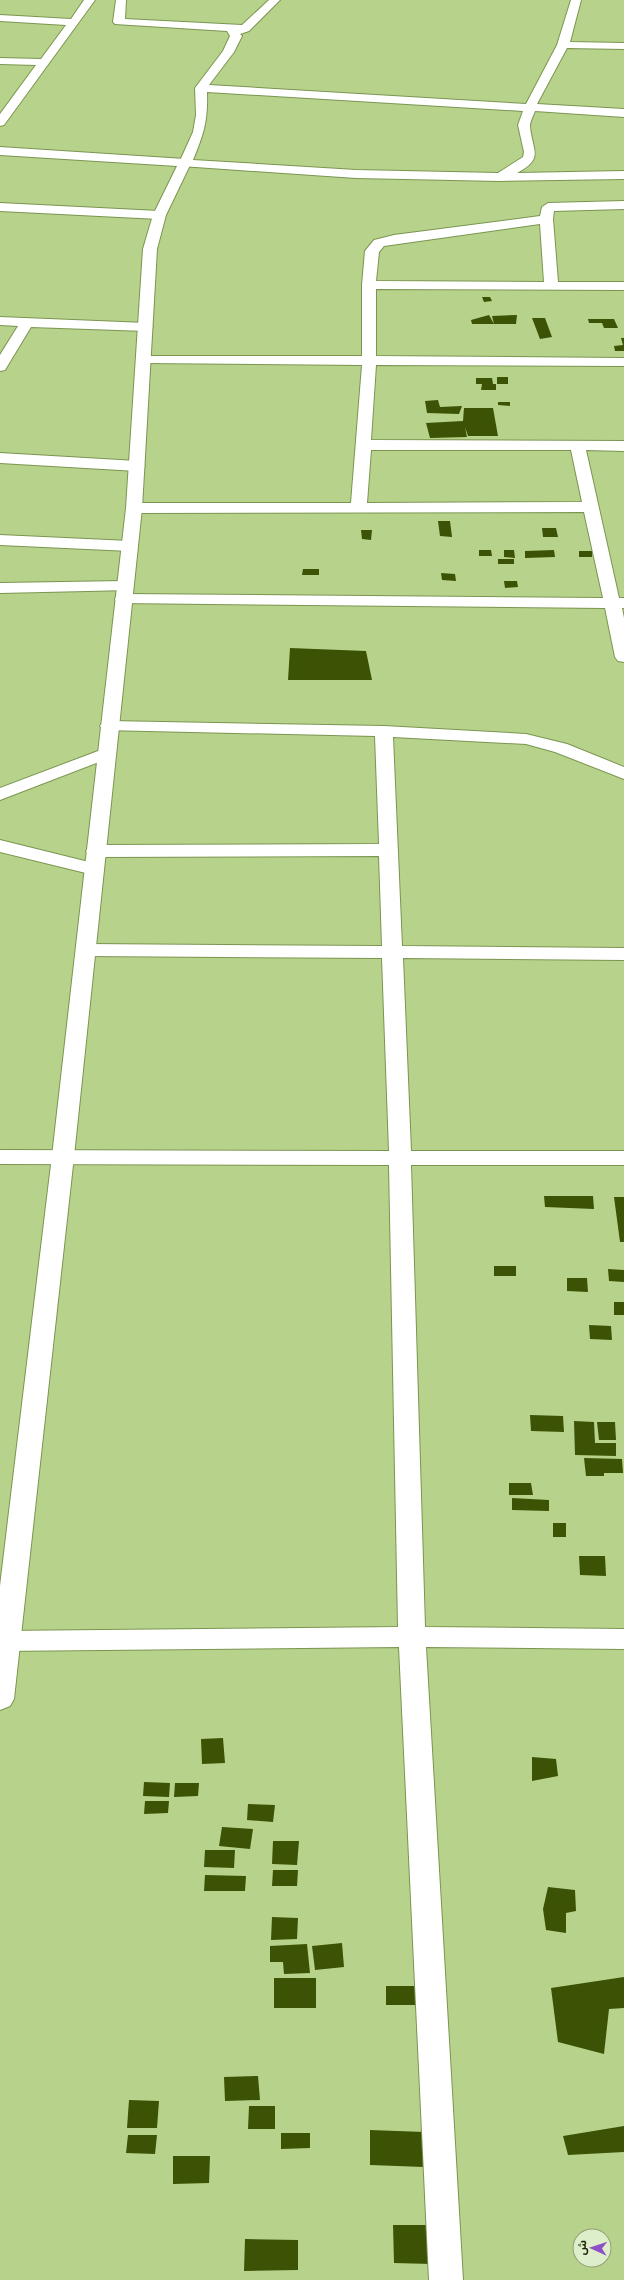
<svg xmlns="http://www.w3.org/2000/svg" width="624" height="2280" viewBox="0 0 624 2280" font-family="'Source Serif 4','Noto Sans Arabic',serif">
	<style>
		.building { fill: #3c5205 }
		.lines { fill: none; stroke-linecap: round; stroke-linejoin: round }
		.minor-casing { stroke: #7b9550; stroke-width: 2 }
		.tertiary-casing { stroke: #7b9550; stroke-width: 2 }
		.minor { fill: #fff; fill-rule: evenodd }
		.tertiary { fill: #fff; fill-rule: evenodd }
	</style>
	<rect width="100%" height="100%" fill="#b7d38b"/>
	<path class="building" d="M482 297H490L492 301 484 302Z
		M489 315 494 324H472L471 320Z
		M517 315 516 324H494L492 316Z
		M532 318H545L552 337 540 339Z
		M588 319H614L618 328H604L602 323H589Z
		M621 338H624V351H615L614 346 623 345Z
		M497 377H508V384H497Z
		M476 378H492L493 384H496V390H481L482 384H476Z
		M438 400 440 407 462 406 459 414 427 413 425 401Z
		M498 402H510V406L498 405Z
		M464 408H493L498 436H468L465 427 467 437 430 438 426 423 463 421Z
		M438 521H450L452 537 440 536Z
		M542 528H556L558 537H543Z
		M361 530H372L371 540 362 539Z
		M479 550H491L492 556H479Z
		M504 550H514L515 558 504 557Z
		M554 550 555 557 525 558V551Z
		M579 551H592V557H579Z
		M498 559H514V564H498Z
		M303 569H319V575H302Z
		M441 573 455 574 456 581 442 580Z
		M504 581H517L518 587 505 588Z
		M290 648 366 651 372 680H288Z
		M544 1196H593L594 1209 545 1207Z
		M614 1197H624V1242H620Z
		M494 1266H516V1276H494Z
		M608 1269 624 1270V1282L609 1281Z
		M567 1278H587L588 1292 567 1291Z
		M614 1302H624V1315H614Z
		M589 1325 611 1326 612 1340 590 1339Z
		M530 1415 563 1416 564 1432 531 1431Z
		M574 1421 594 1422 595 1443H616V1456L575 1455Z
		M597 1422H615L616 1440H599Z
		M584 1458 622 1459 623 1473H604V1476H586Z
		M509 1483H531L533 1495H509Z
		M512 1498 549 1500V1511L512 1510Z
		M553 1523H566V1537H553Z
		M579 1556H605L606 1576 580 1575Z
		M223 1738 225 1763 202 1764 201 1739Z
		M532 1757 556 1759 558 1776 532 1781Z
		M144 1782 170 1783 169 1797 143 1796Z
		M175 1783H199L198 1796 174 1797Z
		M145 1801H169L168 1813 144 1814Z
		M248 1804 275 1805 273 1822 247 1820Z
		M222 1827 253 1829 250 1849 219 1846Z
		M273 1841H299L297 1865 272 1864Z
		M205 1850H235L234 1868 204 1867Z
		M273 1870H298L297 1886H272Z
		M205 1875 246 1876 245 1891H204Z
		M548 1887 575 1890 576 1911 566 1913V1933L546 1930 543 1909Z
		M272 1917 298 1918 297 1939 271 1940Z
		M342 1943 344 1967 315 1970 312 1946Z
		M307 1944 310 1973 284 1974 283 1962H270V1946Z
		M624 1977V2008L609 2009 604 2054 558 2042 551 1988Z
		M274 1978H316V2008H274Z
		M386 1986H417L418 2005H386Z
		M258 2076 260 2100 225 2101 224 2077Z
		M129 2100 159 2101 157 2128H127Z
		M249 2106H275V2129H248Z
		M624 2126V2152L568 2155 563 2136Z
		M370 2130 424 2132V2167L370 2165Z
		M281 2133H310V2148L281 2149Z
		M128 2135H157L155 2154 126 2153Z
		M173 2156H210L209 2183 173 2184Z
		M393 2225H430L432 2264 394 2263Z
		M245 2239 298 2240V2270L244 2271Z"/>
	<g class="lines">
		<defs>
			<path id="minor" d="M84 0H95L4 125 0 126V114L36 65 0 64V58L41 59 66 25 0 21V15L71 19Z
				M116 0H126L125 19 242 25 269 0H280L249 31 240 34 242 36 234 52 209 85 526 104 557 45 571 0H581L570 42 624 43V49L567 48 537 104 624 109V117L535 111C533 116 530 122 530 126 532 151 545 158 517 173L624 171V179L500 181 356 178 181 166 179 163 193 132 196 115 195 88 223 51 230 36 227 31 115 24 113 22ZM207 92 523 111 518 125 524 152 523 157 498 173 356 170 193 160C204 134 208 120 207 92Z
				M624 201V209L554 211 553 219 558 282H624V290L376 289V356L624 358V366L376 365 371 440 624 441V451L586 450 619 598H624V608H622L624 618V662L618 661 615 657 605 608 117 603 115 599 117 595 123 594 603 598 584 512 134 513 128 511 126 508 128 505 134 503H351L362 365 144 363 137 359 139 356H362V285L365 251 374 240 394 235 540 216 542 207 548 203ZM540 224 544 282 376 281 379 252 384 246ZM371 450H571L582 502 367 503Z
				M0 203 159 211 166 215 159 219 0 211Z
				M0 317 146 323 153 327 146 331 31 327 5 370 0 371V355L18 326 0 325Z
				M0 453 137 461 142 463 145 466 142 469 137 471 0 463Z
				M0 535 130 541 136 543 138 546 136 549 130 551 0 545Z
				M125 581 131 582 133 586 131 590 0 593V583Z
				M109 721 384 726 526 734 567 744 624 767V779L555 752 526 744 393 737 402 946 624 948V960L403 958 411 1151H624V1165H411L425 1627 624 1629V1649L426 1647 463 2280H429L399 1647 0 1651V1631L398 1627 389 1165 0 1164V1150L389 1151 382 958 86 956 79 954 76 950 79 946 86 944 382 946 379 856 96 857 89 855 86 851 89 847 96 845 379 844 375 736 103 730 100 726 103 722Z
				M106 748 112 749 115 753 112 757 0 800V788Z
				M0 840 101 865 104 869 101 873 94 875 0 852Z"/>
			<path id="tertiary" d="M0 147 185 159 191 163 166 215 157 249 142 508 74 1156 14 1699 10 1706 0 1710V1586L52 1156 126 508 143 249 153 215 177 166 0 155Z"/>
		</defs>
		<use href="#minor" class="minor-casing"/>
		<use href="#tertiary" class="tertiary-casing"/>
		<use href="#minor" class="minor"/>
		<use href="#tertiary" class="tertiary"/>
	</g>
	<g transform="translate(592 2248) rotate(273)"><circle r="19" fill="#dfeeca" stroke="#919e7d"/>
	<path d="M0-3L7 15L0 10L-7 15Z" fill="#8f50c6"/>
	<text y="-6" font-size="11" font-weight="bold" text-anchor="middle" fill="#1c2609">ش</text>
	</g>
</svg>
